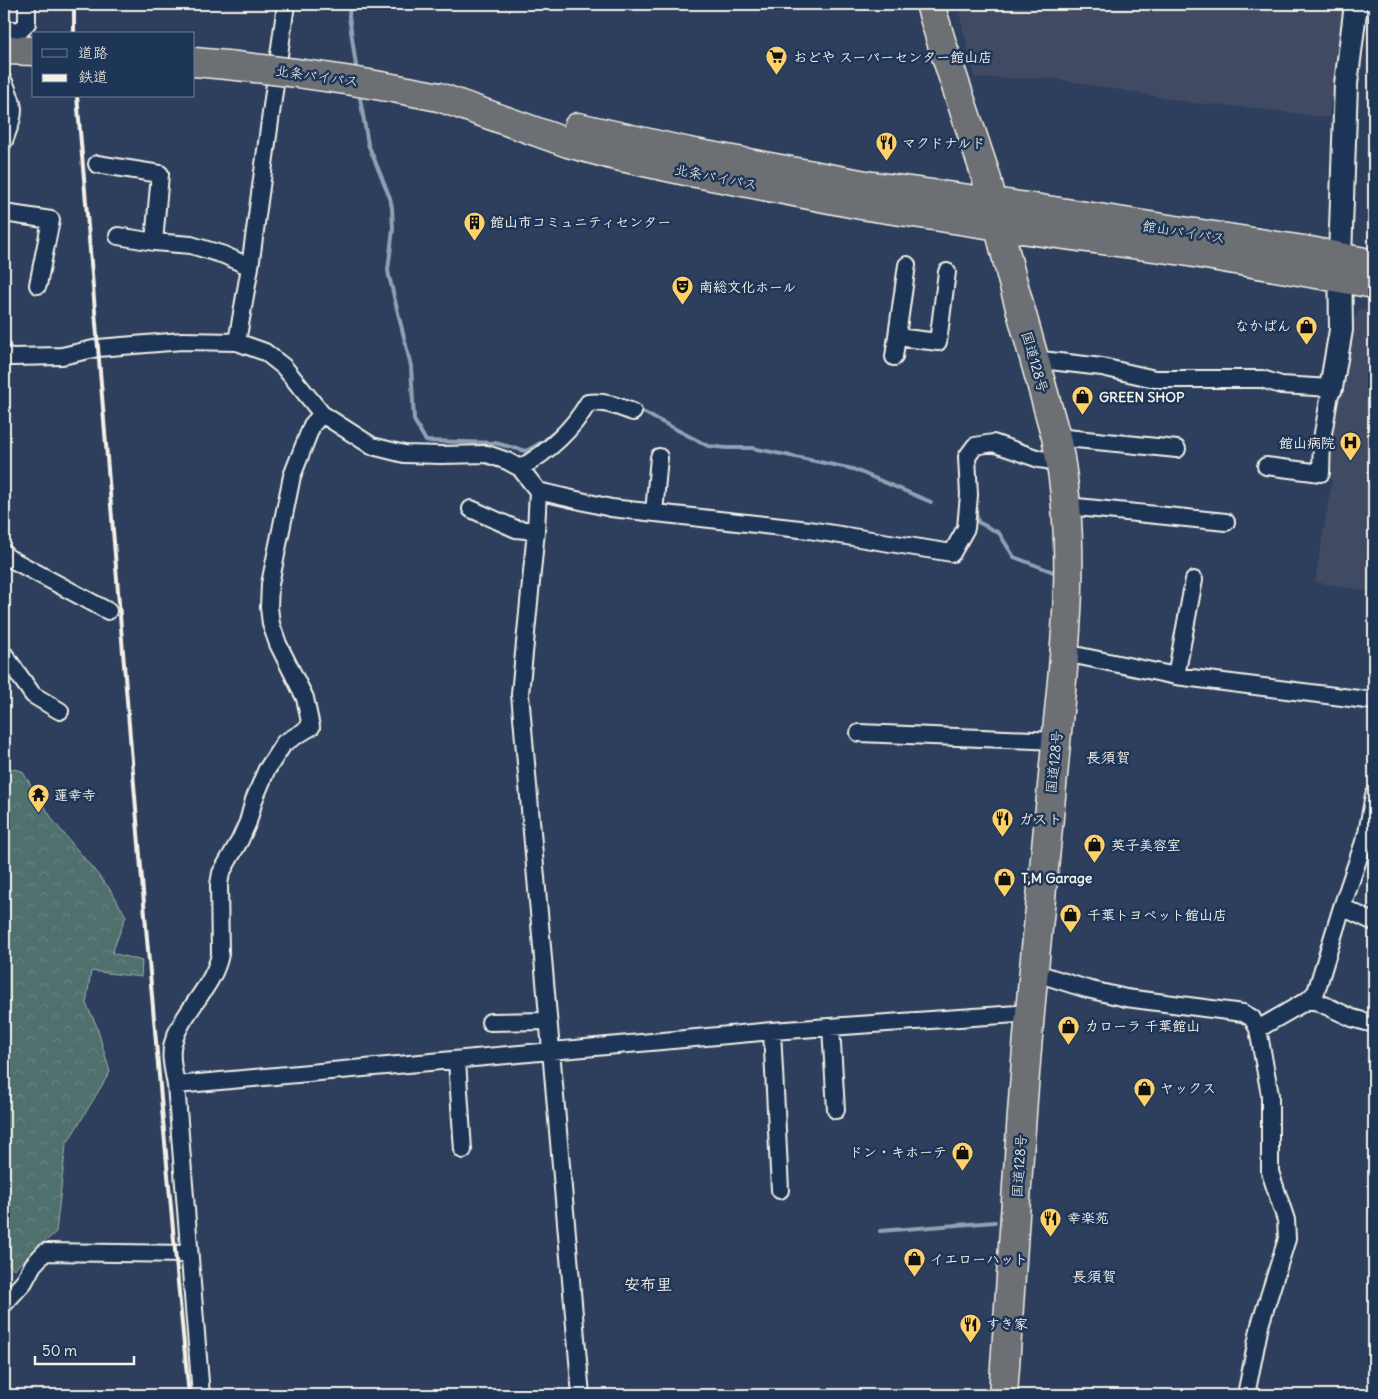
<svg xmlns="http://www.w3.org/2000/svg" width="1378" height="1399" viewBox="0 0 1378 1399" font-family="Delius,'Klee One',sans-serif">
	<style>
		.built { fill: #404b64 }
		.forest { fill: url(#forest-crowns); stroke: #a2b0aa }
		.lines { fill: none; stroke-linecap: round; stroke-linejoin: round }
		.stream { stroke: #8fa1b4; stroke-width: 4 }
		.street-casing { stroke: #f4f1e8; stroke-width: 20 }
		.secondary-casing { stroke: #f4f1e8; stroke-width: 26 }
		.highway-casing { stroke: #f4f1e8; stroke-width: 31 }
		.street { stroke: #1d3557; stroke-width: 16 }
		.secondary { stroke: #1d3557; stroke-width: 22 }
		.highway { stroke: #6c6f75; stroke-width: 28 }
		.rail { stroke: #f4f1e8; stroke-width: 4 }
		.highway-bridge-casing { stroke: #f4f1e8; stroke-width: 31; stroke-linecap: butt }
		.highway-bridge { stroke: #6c6f75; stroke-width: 28 }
		.labels { text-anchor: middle; stroke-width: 5; stroke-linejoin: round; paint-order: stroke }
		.poi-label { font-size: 14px; font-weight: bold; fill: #f4f1e8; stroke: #1d3557; text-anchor: start }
		.street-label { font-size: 14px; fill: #f4f1e8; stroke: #1d3557 }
		.neighbourhood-label { font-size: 15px; font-weight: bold; fill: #f4f1e8; stroke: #1d3557 }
		.quarter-label { font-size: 16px; font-weight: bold; fill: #f4f1e8; stroke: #1d3557 }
	</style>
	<defs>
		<pattern id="forest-crowns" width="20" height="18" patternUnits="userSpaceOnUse" patternTransform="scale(1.25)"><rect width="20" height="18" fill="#506f6d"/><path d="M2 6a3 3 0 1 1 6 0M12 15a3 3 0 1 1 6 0" fill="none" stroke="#6a8482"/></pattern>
	</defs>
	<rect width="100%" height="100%" fill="#2d3f5d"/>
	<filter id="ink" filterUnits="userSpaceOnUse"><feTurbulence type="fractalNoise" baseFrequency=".02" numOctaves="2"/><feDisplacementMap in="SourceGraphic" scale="10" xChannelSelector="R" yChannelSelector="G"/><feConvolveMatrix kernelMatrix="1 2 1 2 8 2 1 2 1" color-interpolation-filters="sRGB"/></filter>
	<g filter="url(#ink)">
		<path class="built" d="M957 4H1344L1329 118 1254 108 1195 103 1051 78H975Z
			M1360 309 1374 312V592L1315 582 1332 482 1325 442 1349 327Z"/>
		<path class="forest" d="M4 767 22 771 55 823 109 888 126 916 112 953 142 961 141 977 91 971 86 1004 96 1024 110 1072 66 1145 56 1232 14 1269 4 1260Z"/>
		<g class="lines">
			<path class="stream" d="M350 4 349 16 357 73
				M359 92 368 144 390 198 392 208 393 229 388 270 389 276 411 366 414 420 426 441 495 443 526 451 544 441 558 429
				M637 409 708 446 726 448H752L853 469 931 502
				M975 507 978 522 999 533 1014 557 1056 573
				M880 1231 995 1222"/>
			<defs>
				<path id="street" d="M4 29 20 31 27 23V4
					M4 82C17 111 15 111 4 141
					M97 164 160 174 154 242
					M4 213 51 220 38 285
					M118 236 154 242 191 245 224 255 250 267
					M897 337 938 342 947 272
					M237 342 250 267 286 4
					M4 355 12 357 62 356 98 348 182 341 237 342 265 352 284 367 322 414 372 446 404 454 441 455 487 454 507 461 520 468 538 491 536 531 520 694 581 1395
					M894 357 907 265
					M1033 359 1102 367 1155 379H1262L1281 385 1331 388 1322 439 1321 473 1266 466
					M1056 437 1177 449
					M520 468C548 452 572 430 588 403 605 401 617 406 633 412
					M538 491 611 508 809 530 952 553 966 528 969 495 967 457 975 446 993 443 1039 459 1061 462
					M1067 506 1226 522
					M471 509 516 529 536 531
					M654 513 659 457
					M4 553 7 557 108 611
					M1065 653 1176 676 1374 701
					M4 654 33 695 60 711
					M1176 676 1194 580
					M859 733 1057 741
					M1342 907 1374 922
					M1033 972 1087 989 1126 998 1243 1013 1252 1018 1258 1029 1270 1095V1172L1286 1220 1287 1239 1260 1325 1246 1395
					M1308 1000 1316 992 1342 907 1367 833 1374 795
					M490 1022 548 1021
					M831 1027 836 1110
					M1258 1029 1308 1000 1318 1002 1352 1018 1374 1024
					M772 1031 780 1190
					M457 1061 463 1150
					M176 1085 772 1031 1030 1013
					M4 1304 24 1282 33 1265 45 1252 188 1254
					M201 1395 176 1085C174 1072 169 1056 173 1043 183 1010 214 987 220 954L219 884 221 873 240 840 248 822 254 800 266 771 284 743 311 727 305 698 278 644 271 624 269 607 270 584 292 476 312 425 322 414"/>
				<path id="secondary" d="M1331 388 1341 330 1340 257 1346 84 1356 4"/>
				<path id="highway" d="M930 4 942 44 986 176 1012 279 1056 437C1076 531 1068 626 1058 721 1052 790 1045 859 1038 928 1022 1083 1014 1240 1003 1395
					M4 50 34 51
					M439 97 568 143 612 155 686 171 861 205 999 226 1183 251 1374 284
					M578 127 689 152 866 185 1028 207 1310 251 1374 264"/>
			</defs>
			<use href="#street" class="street-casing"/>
			<use href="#secondary" class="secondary-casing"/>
			<use href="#highway" class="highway-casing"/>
			<use href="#street" class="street"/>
			<use href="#secondary" class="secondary"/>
			<use href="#highway" class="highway"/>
			<path class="rail" d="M74 4V34
				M77 96C114 529 146 963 189 1395"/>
			<defs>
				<path id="highway-bridge" d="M194 62C276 69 358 80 439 97"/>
			</defs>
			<use href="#highway-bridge" class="highway-bridge-casing"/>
			<use href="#highway-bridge" class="highway-bridge"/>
		</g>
	</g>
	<defs>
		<symbol id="supermarket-pin" viewBox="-11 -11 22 30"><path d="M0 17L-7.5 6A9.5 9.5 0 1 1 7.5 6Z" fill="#ffd166" stroke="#1d3557"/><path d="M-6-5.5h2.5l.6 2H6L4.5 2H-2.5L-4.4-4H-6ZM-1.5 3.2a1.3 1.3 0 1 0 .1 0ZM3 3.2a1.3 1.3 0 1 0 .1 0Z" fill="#111"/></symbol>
		<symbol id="restaurant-pin" viewBox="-11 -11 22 30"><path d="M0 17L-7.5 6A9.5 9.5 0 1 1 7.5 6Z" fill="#ffd166" stroke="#1d3557"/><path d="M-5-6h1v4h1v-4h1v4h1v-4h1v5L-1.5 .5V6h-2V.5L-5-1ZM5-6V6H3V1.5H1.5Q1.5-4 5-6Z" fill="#111"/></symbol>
		<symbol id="building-pin" viewBox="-11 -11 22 30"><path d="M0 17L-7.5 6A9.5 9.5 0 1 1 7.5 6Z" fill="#ffd166" stroke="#1d3557"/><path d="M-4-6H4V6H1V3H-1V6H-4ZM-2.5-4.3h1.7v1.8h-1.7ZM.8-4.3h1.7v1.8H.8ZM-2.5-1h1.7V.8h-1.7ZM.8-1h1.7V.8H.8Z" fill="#111"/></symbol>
		<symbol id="theatre-pin" viewBox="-11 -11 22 30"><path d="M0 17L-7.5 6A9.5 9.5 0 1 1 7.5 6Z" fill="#ffd166" stroke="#1d3557"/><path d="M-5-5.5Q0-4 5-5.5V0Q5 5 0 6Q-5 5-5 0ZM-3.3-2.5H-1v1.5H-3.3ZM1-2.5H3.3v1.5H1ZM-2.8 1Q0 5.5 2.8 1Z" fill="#111"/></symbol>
		<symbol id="shop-pin" viewBox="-11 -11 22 30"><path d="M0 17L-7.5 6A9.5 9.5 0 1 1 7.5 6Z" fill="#ffd166" stroke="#1d3557"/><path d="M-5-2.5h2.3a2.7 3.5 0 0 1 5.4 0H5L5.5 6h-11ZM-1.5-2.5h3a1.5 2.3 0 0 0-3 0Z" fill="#111"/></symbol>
		<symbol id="hospital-pin" viewBox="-11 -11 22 30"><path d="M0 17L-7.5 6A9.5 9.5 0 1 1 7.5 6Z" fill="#ffd166" stroke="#1d3557"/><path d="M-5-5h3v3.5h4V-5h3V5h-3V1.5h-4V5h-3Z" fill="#111"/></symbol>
		<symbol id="temple-pin" viewBox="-11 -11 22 30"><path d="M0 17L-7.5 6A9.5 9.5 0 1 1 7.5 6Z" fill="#ffd166" stroke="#1d3557"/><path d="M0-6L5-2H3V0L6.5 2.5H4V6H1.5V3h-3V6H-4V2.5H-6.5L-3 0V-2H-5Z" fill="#111"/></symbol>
	</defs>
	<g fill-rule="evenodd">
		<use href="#supermarket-pin" x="764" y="44" width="25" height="34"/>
		<use href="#restaurant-pin" x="874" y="130" width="25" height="34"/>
		<use href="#building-pin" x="462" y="210" width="25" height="34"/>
		<use href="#theatre-pin" x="670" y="274" width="25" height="34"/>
		<use href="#shop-pin" x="1294" y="314" width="25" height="34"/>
		<use href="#shop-pin" x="1070" y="384" width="25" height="34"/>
		<use href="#hospital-pin" x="1338" y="430" width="25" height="34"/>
		<use href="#temple-pin" x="26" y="782" width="25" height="34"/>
		<use href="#restaurant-pin" x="990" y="806" width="25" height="34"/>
		<use href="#shop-pin" x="1082" y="832" width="25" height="34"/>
		<use href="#shop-pin" x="992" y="866" width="25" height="34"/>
		<use href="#shop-pin" x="1058" y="902" width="25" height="34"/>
		<use href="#shop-pin" x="1056" y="1014" width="25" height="34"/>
		<use href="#shop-pin" x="1132" y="1076" width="25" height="34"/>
		<use href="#shop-pin" x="950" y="1140" width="25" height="34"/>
		<use href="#restaurant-pin" x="1038" y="1206" width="25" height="34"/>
		<use href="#shop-pin" x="902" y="1246" width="25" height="34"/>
		<use href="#restaurant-pin" x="958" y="1312" width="25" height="34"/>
	</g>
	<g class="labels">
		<g class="poi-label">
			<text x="793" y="62">おどや スーパーセンター館山店</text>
			<text x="902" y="148">マクドナルド</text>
			<text x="490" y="227">館山市コミュニティセンター</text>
			<text x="699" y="292">南総文化ホール</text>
			<text x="1291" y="331" text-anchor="end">なかぱん</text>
			<text x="1099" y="402">GREEN SHOP</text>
			<text x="1335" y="448" text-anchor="end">館山病院</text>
			<text x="54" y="800">蓮幸寺</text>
			<text x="1019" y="824">ガスト</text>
			<text x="1111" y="850">英子美容室</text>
			<text x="1021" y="883">T,M Garage</text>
			<text x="1087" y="920">千葉トヨペット館山店</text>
			<text x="1085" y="1031">カローラ 千葉館山</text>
			<text x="1160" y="1093">ヤックス</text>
			<text x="947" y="1157" text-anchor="end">ドン・キホーテ</text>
			<text x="1067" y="1223">幸楽苑</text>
			<text x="930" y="1264">イエローハット</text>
			<text x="986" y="1329">すき家</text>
		</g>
		<g class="street-label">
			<text transform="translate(317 76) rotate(8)" y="5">北条バイパス</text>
			<text transform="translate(716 177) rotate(11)" y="5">北条バイパス</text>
			<text transform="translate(1184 232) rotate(9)" y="5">館山バイパス</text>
			<text transform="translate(1035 362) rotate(74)" y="5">国道128号</text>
			<text transform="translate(1054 762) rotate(-84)" y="5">国道128号</text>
			<text transform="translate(1019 1166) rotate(-86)" y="5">国道128号</text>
		</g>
		<g class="neighbourhood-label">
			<text x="1108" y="763">長須賀</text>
			<text x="1094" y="1282">長須賀</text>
		</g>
		<g class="quarter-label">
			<text x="648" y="1290">安布里</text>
		</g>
	</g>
	<rect width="1378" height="1399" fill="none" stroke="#1d3557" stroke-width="20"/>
	<rect x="10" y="10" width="1358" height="1379" fill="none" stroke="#f4f1e8" stroke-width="2" filter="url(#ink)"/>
	<rect x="32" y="32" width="162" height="65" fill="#1d3557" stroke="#738091"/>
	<rect x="42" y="49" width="25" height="8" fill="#1d3557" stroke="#738091"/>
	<text x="78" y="58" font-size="15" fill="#f4f1e8">道路</text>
	<rect x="42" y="74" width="25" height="8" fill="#f4f1e8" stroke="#738091"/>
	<text x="78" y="82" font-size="15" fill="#f4f1e8">鉄道</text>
	<path d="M35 1356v8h99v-8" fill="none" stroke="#f4f1e8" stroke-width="2.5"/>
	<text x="42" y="1356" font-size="15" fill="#f4f1e8" stroke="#1d3557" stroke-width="4" paint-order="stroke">50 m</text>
</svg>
